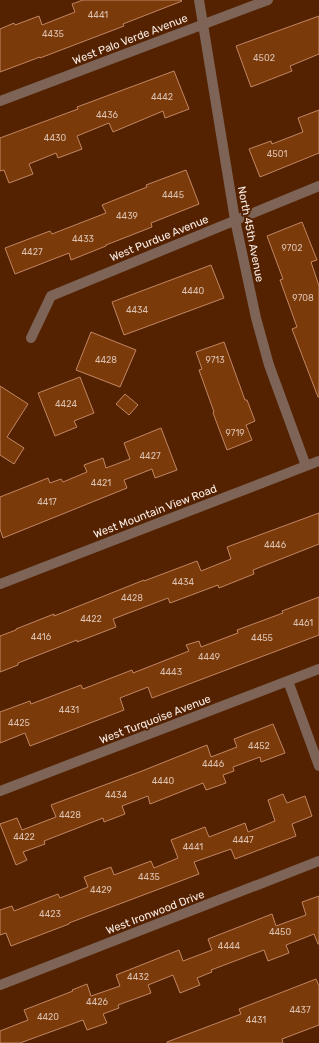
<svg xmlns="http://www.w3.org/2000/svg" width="319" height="1043" viewBox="0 0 319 1043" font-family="Rubik,sans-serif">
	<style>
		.building { fill: #7b3a0a; stroke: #c18664 }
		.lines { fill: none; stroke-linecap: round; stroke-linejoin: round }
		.minor { stroke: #7d6456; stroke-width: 10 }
		.labels { text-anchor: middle; stroke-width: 4; stroke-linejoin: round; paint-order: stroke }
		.number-label { font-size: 9px; fill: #dbc0af }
		.street-label { font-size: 11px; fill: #fbede6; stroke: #542200 }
	</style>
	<rect width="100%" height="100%" fill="#542200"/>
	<path class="building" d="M83 0H181L182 1 123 24 124 26 40 58V57L0 72V29L14 23 15 25 39 16 42 25 75 12 72 4Z
		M319 16V54L290 66 292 71 251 87 236 46Z
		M174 71 189 109 165 118 163 111 113 132 109 123 77 136 82 149 58 158 56 153 29 164 33 174 9 183 4 170 0 171V138L78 109 77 107Z
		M319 110V153L260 177 249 149 271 141 272 144 303 132 298 118Z
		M186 170 199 204 151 223 152 227 106 245V246L71 260 69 253 15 274 5 248 50 231 52 234 106 213 102 205 147 187 146 185Z
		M302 222 317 260 311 262 319 286V397H318L292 329 297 327 280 280 283 279 267 236Z
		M211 265 224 298 124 335 112 302Z
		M91 332 136 350 120 387 76 370Z
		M224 342 245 400H247L255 421 246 425 252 440 227 450 213 413 214 412 199 370 202 369 196 352Z
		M80 377 94 413 74 421 77 427 55 436 38 393Z
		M0 386 28 404 7 437 24 448 14 464 0 455Z
		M125 394 138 405 129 415 116 404Z
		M161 428 177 470 155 478 152 469 124 480 127 488 3 538 0 529V497L48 478 50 483 61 479 63 482 87 472 84 465 103 458 106 468 130 459 124 443Z
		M319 513V544L253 570 254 574 219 588 218 585 170 603 168 598 113 619 116 627 77 642V640L18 663V665L0 672V636L16 630V629L54 614V616L144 580V581L197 561 201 571 231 559 227 547Z
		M319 597V635L152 698 148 687 120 698 124 710 30 746 25 733 0 743V712L30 701 31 704 81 685 83 689 132 670 133 673 189 651 186 645 199 641 201 647 238 633 237 630 283 613 282 611Z
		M273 724 285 753 261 762 260 757 233 767 234 771 223 775 226 783 206 790 203 783 150 804 148 796 122 806 125 814 104 822 103 818 44 841 45 844 23 852 27 860 16 865 0 824 17 818 22 830 56 817 51 805 142 771 207 745 211 757 237 747 234 739Z
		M283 794 287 803 305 796 312 816 292 824 296 836 235 859 231 849 194 862 199 874 69 923V924L11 946 6 933 0 935V910L12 906 14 911 58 894 60 898 88 887 84 877 111 867 114 875 151 861 154 868 178 858 171 840 205 827 209 837 245 823 248 832 275 821 268 800Z
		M319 896V944H318L314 934 286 945 289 953 268 961 264 950 211 970 212 972 197 978 200 985 180 993 173 975 148 985 151 993 118 1005 119 1008 103 1014 107 1023 87 1030 83 1020 20 1043H0V1031L28 1020 24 1010 73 991 72 990 87 984 91 996 120 986 116 975 179 950 183 961 212 950 208 939 272 914 276 926 306 915 302 902Z
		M316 979 319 986V1025L282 1039 283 1043H167V1042L241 1014 239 1009Z"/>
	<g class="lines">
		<path class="minor" d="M199 0 235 220 256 318 269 365 306 466
			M0 101 268 0
			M31 338 51 296 319 186
			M0 584 319 461
			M288 681 319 766
			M0 791 319 669
			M0 985 319 861"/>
	</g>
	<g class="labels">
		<g class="number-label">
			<text x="98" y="18">4441</text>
			<text x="53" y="37">4435</text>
			<text x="264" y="61">4502</text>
			<text x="162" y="100">4442</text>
			<text x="107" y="118">4436</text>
			<text x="55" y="141">4430</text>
			<text x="277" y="157">4501</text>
			<text x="173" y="198">4445</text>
			<text x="127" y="219">4439</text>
			<text x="83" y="242">4433</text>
			<text x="292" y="251">9702</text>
			<text x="32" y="255">4427</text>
			<text x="193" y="294">4440</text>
			<text x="303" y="301">9708</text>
			<text x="137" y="313">4434</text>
			<text x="106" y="363">4428</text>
			<text x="215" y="363">9713</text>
			<text x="66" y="407">4424</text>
			<text x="235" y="436">9719</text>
			<text x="150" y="459">4427</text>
			<text x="101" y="486">4421</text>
			<text x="47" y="505">4417</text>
			<text x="275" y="548">4446</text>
			<text x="183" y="585">4434</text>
			<text x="132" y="601">4428</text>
			<text x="91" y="622">4422</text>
			<text x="303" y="626">4461</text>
			<text x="41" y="640">4416</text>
			<text x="262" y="641">4455</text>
			<text x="209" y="660">4449</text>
			<text x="171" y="675">4443</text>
			<text x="69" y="713">4431</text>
			<text x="19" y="726">4425</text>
			<text x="259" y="749">4452</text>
			<text x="213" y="767">4446</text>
			<text x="163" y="784">4440</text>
			<text x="116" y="798">4434</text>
			<text x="70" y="818">4428</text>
			<text x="24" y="840">4422</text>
			<text x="243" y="843">4447</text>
			<text x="193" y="850">4441</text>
			<text x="149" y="880">4435</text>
			<text x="101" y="893">4429</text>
			<text x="50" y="917">4423</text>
			<text x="280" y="935">4450</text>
			<text x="229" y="949">4444</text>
			<text x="138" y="980">4432</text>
			<text x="97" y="1005">4426</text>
			<text x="300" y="1013">4437</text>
			<text x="48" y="1020">4420</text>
			<text x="256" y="1023">4431</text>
		</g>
		<g class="street-label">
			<text transform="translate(130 39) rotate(-21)" y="4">West Palo Verde Avenue</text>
			<text transform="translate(251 234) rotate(79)" y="4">North 45th Avenue</text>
			<text transform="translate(159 238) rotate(-22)" y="4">West Purdue Avenue</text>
			<text transform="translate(155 511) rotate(-21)" y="4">West Mountain View Road</text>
			<text transform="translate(155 719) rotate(-21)" y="4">West Turquoise Avenue</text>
			<text transform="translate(155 912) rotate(-21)" y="4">West Ironwood Drive</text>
		</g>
	</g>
</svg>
